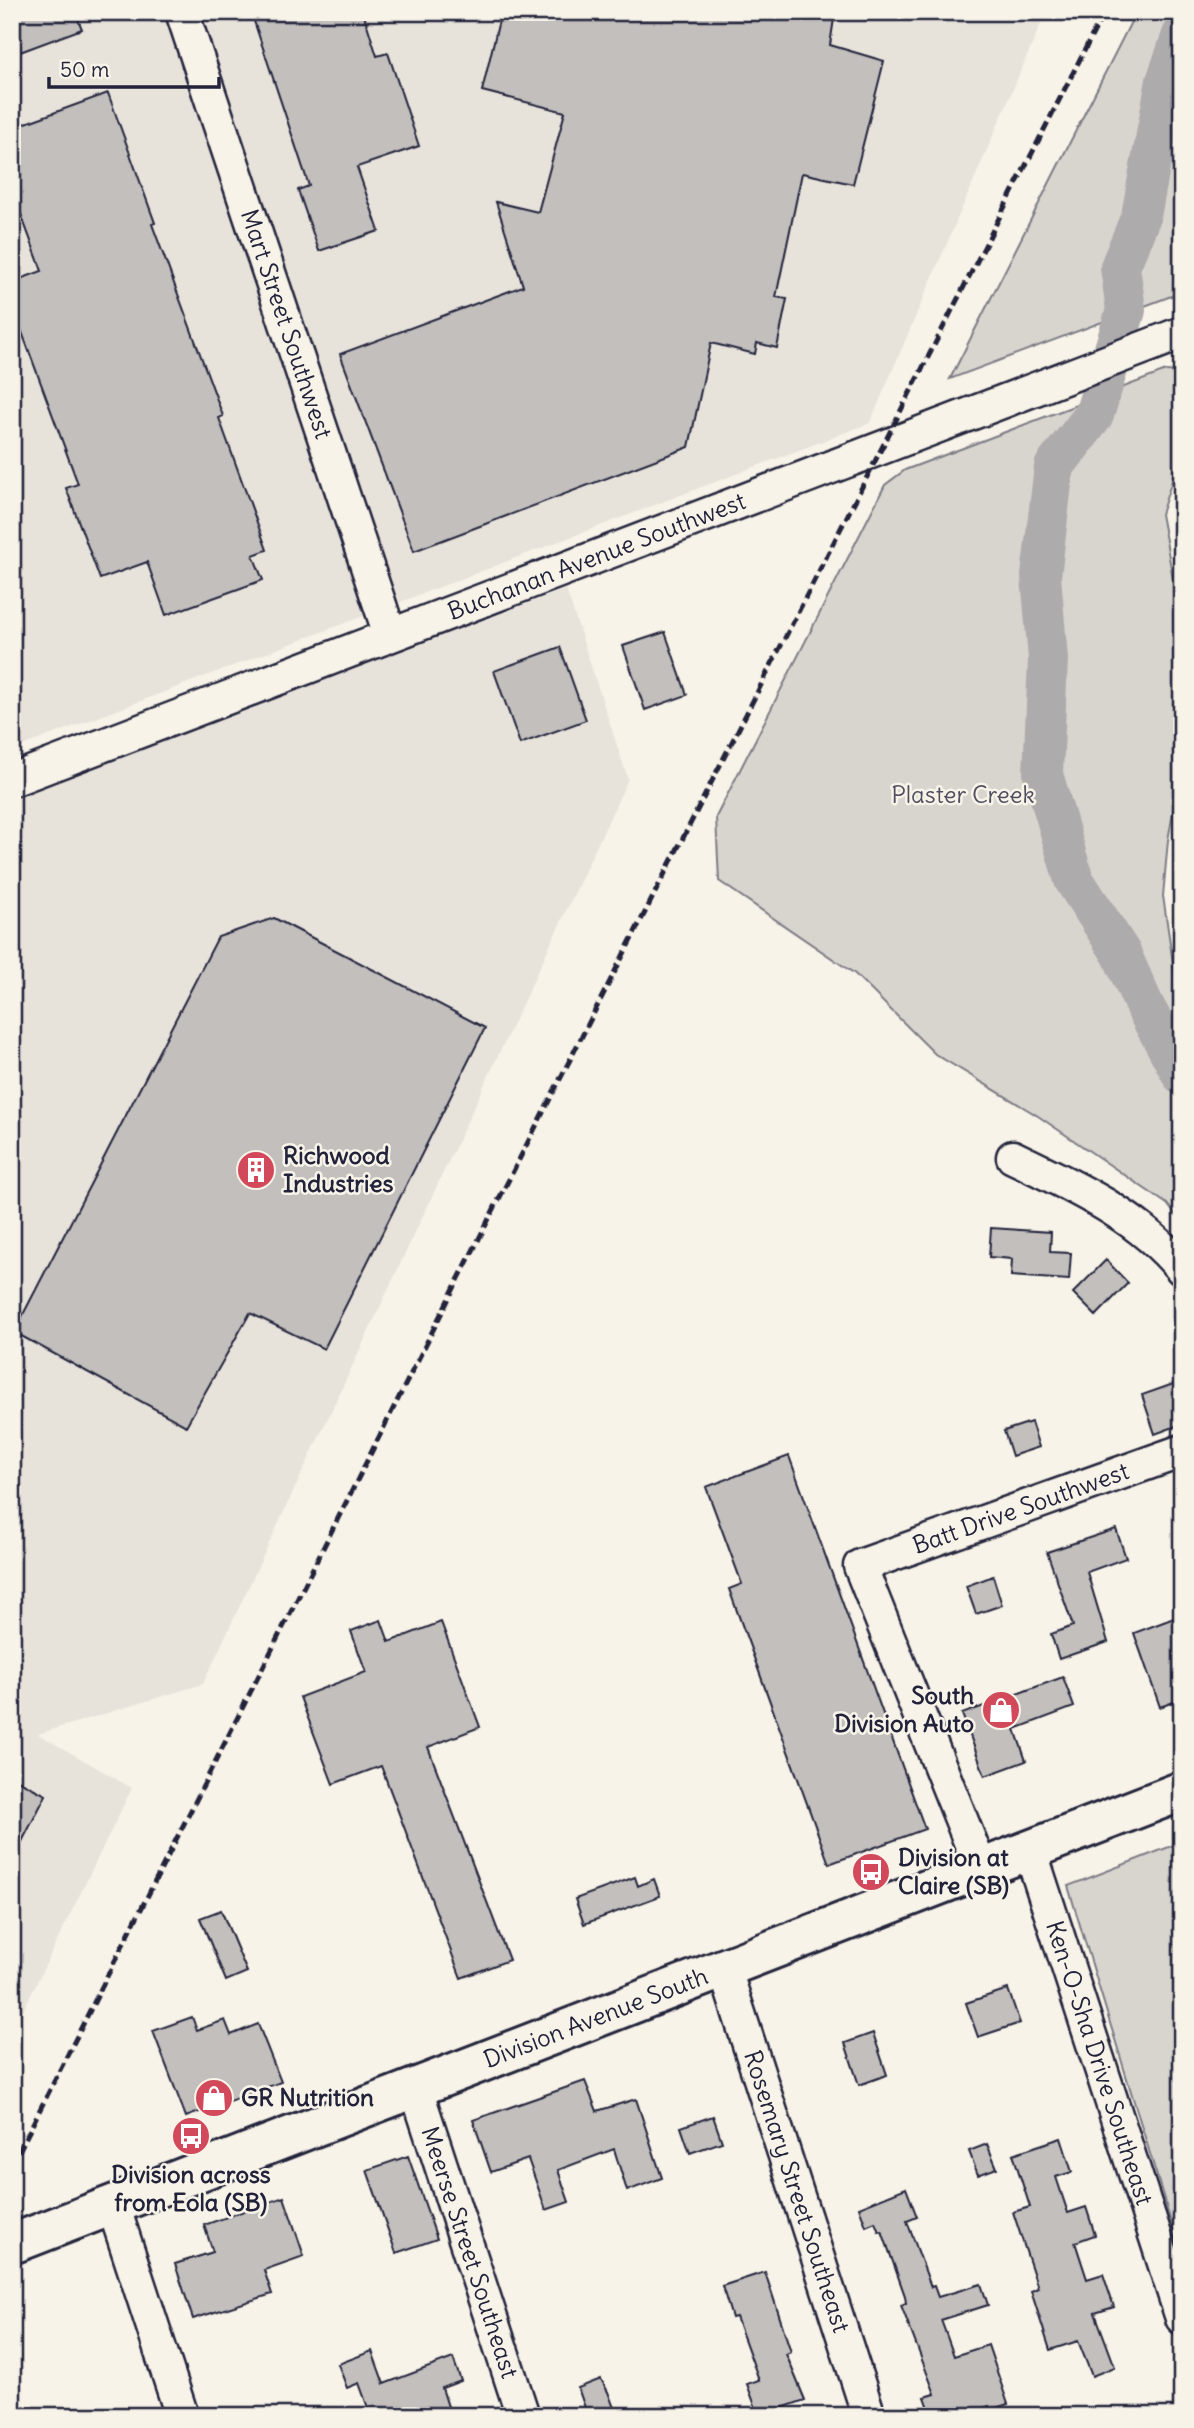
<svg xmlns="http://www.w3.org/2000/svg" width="1194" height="2428" viewBox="0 0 1194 2428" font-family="Delius,sans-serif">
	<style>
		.built { fill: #e7e3db }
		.green { fill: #d8d5cf; stroke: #7d7c85; stroke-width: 2 }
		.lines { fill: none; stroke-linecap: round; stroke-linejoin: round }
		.river { stroke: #aeabad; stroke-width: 40 }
		.building { fill: #c2bfbd; stroke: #22223b; stroke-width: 2 }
		.minor-casing { stroke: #22223b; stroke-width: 37 }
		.major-casing { stroke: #22223b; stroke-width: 44 }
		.minor { stroke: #f7f3e8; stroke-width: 32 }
		.major { stroke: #f7f3e8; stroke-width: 38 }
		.rail { stroke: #22223b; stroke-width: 5; stroke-dasharray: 10 5; stroke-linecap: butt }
		.labels { text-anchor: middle; stroke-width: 5; stroke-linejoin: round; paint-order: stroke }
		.street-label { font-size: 24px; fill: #22223b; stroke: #f7f3e8 }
		.park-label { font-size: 24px; fill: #504f60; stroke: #f7f3e8 }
		.poi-label { font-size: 24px; font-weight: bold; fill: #22223b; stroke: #f7f3e8; text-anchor: start }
	</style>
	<rect width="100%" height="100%" fill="#f7f3e8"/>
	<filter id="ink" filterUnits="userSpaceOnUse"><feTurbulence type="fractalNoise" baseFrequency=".0143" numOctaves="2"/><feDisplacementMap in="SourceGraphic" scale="14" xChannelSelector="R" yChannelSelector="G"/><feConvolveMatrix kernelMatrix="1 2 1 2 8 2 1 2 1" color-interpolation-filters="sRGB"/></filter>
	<g filter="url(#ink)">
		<path class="built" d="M12 12H1046L870 423 12 750Z
			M566 589 628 779 203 1684 38 1734 132 1788 12 2033V799Z"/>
		<path class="green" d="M1136 12H1182V292L950 379Z
			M1166 371 1179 372 1182 425 1176 468 1161 514 1182 627V765L1168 840 1163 896 1174 970 1182 990V1223L1167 1204 1038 1116 935 1054 855 974 719 881 716 817 885 485 905 470Z
			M1182 1842V2258L1068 1886Z"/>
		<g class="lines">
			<path class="river" d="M1182 35 1166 81 1141 216 1120 267 1126 310 1094 415 1054 467 1041 576 1048 659 1043 774 1074 880 1121 953 1144 1005 1182 1075"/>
		</g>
		<path class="building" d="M12 12H75L82 29 12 55Z
			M251 12H363L377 56 388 53 419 146 357 167 379 231 319 251 298 190 309 186Z
			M501 12H835L830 45 884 61 853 184 802 173 776 297 787 299 777 348 757 343 755 354 711 343 689 447 414 551 340 354 523 286 496 202 538 212 565 112 482 91Z
			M108 93 155 223 152 224 223 416 219 418 267 550 253 555 263 580 166 615 147 562 100 579 66 488 78 484 12 305V282L42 271 12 190V128Z
			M665 632 687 695 645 710 623 646Z
			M560 647 586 720 520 744 494 671Z
			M274 918 485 1028 324 1349 250 1313 186 1426 14 1332 218 937Z
			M991 1228 1051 1232 1050 1252 1071 1253 1069 1280 1011 1276 1012 1259 989 1257Z
			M1106 1260 1128 1283 1096 1316 1073 1293Z
			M1182 1381V1424L1155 1434 1142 1395Z
			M1031 1422 1039 1447 1012 1456 1004 1431Z
			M789 1456 925 1829 829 1864 729 1589 742 1584 706 1487Z
			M1116 1529 1126 1558 1087 1572 1108 1642 1059 1659 1051 1634 1073 1626 1047 1552Z
			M993 1576 1002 1605 976 1614 966 1586Z
			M1182 1615V1699L1160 1707 1134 1633Z
			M381 1620 389 1642 441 1622 480 1727 428 1747 509 1960 461 1978 381 1766 333 1784 300 1697 366 1672 351 1631Z
			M1063 1677 1074 1707 1015 1729 1026 1761 985 1776 962 1714Z
			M12 1777 46 1795 12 1861Z
			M635 1877 638 1886 654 1879 660 1896 584 1924 575 1899Z
			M221 1910 247 1972 226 1981 200 1918Z
			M1008 1989 1020 2023 978 2037 966 2003Z
			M192 2017 197 2030 225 2020 231 2035 258 2024 281 2082 186 2117 153 2031Z
			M873 2033 887 2075 859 2085 845 2043Z
			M585 2081 597 2111 636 2099 662 2178 627 2191 614 2149 558 2170 569 2202 546 2210 528 2159 491 2172 473 2120Z
			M713 2116 722 2142 690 2153 681 2127Z
			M1061 2138 1072 2172 1056 2177 1068 2213 1086 2207 1095 2235 1075 2242 1087 2279 1103 2274 1114 2307 1095 2313 1115 2367 1092 2376 1078 2341 1050 2350 1031 2291 1038 2288 1013 2212 1030 2207 1013 2154Z
			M987 2144 997 2168 978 2175 969 2151Z
			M408 2156 437 2239 396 2253 367 2170Z
			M906 2188 917 2217 907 2221 931 2287 934 2286 938 2297 981 2284 988 2305 941 2320 954 2356 988 2345 1008 2404 990 2410 989 2406 962 2416H932L925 2397 935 2394 901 2305 906 2303 905 2296 882 2231 879 2232 875 2222 866 2226 859 2207Z
			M284 2197 304 2256 264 2270 272 2294 193 2319 175 2264 213 2252 204 2225Z
			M765 2272 791 2352 786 2354 805 2400 759 2416 747 2384 759 2380 736 2317 732 2318 722 2286Z
			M372 2351 384 2384 453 2358 461 2381 442 2388 451 2416H416L414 2410 398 2416H371L359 2383 347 2388 338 2364Z
			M601 2379 608 2392 617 2416H588L578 2388Z"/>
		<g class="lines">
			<defs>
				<g id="minor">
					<path id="s1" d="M182 12 390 635"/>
					<path id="s2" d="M12 780 1182 333"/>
					<path d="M1013 1157C1074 1187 1138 1215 1182 1269"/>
					<path id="s3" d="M1030 1850 1182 2318"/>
					<path id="s4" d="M981 1869 860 1566 1182 1451"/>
					<path id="s5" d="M724 1967 869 2416"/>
					<path id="s6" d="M416 2089 523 2416"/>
					<path d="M113 2205 182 2416"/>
				</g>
				<g id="major">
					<path id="s7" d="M12 2244 1182 1791"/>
				</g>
			</defs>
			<use href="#minor" class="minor-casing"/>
			<use href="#major" class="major-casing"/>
			<use href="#minor" class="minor"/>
			<use href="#major" class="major"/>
			<path class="rail" d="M12 2165 501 1195 1104 12"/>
		</g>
	</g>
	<defs>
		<symbol id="building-disc" viewBox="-11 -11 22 22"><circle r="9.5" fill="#d1495b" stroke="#f7f3e8"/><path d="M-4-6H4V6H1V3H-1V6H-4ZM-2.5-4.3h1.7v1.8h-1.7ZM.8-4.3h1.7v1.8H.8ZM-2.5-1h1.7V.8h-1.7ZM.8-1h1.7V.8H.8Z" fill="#fff"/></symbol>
		<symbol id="shop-disc" viewBox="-11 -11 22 22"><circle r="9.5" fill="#d1495b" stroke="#f7f3e8"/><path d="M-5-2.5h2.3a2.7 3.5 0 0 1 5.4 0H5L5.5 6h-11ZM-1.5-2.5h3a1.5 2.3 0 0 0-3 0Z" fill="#fff"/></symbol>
		<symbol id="bus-disc" viewBox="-11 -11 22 22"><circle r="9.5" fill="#d1495b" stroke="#f7f3e8"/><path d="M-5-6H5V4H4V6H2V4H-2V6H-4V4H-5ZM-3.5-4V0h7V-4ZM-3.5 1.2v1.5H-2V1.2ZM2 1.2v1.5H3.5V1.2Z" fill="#fff"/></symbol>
	</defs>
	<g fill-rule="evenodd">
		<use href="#building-disc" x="234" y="1148" width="44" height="44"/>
		<use href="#shop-disc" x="979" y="1688" width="44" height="44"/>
		<use href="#bus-disc" x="849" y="1850" width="44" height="44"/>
		<use href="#shop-disc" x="192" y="2076" width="44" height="44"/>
		<use href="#bus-disc" x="169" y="2114" width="44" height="44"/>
	</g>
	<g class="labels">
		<g class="street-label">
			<text dy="8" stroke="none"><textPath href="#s1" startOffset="329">Mart Street Southwest</textPath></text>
			<text dy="8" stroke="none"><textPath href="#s2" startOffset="626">Buchanan Avenue Southwest</textPath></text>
			<text dy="8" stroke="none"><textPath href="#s4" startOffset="497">Batt Drive Southwest</textPath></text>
			<text dy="8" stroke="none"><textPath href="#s7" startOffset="626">Division Avenue South</textPath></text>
			<text dy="8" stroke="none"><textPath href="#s3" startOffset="224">Ken-O-Sha Drive Southeast</textPath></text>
			<text dy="8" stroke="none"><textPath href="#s5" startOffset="236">Rosemary Street Southeast</textPath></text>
			<text dy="8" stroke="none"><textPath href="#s6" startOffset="172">Meerse Street Southeast</textPath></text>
		</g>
		<g class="park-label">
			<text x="963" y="803">Plaster Creek</text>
		</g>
		<g class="poi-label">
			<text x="283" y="1164">Richwood<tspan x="283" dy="28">Industries</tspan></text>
			<text x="974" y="1704" text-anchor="end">South<tspan x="974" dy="28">Division Auto</tspan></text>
			<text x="898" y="1866">Division at<tspan x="898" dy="28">Claire (SB)</tspan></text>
			<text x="241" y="2106">GR Nutrition</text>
			<text x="191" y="2183" text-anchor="middle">Division across<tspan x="191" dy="28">from Eola (SB)</tspan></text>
		</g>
	</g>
	<rect width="1194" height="2428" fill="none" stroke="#f7f3e8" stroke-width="42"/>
	<rect x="21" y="21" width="1152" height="2386" fill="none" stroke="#22223b" stroke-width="2.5" filter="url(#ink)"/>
	<path d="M49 77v10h170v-10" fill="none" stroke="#22223b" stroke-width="3.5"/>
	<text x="60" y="77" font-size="21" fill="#22223b" stroke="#f7f3e8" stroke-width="5" paint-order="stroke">50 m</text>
</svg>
